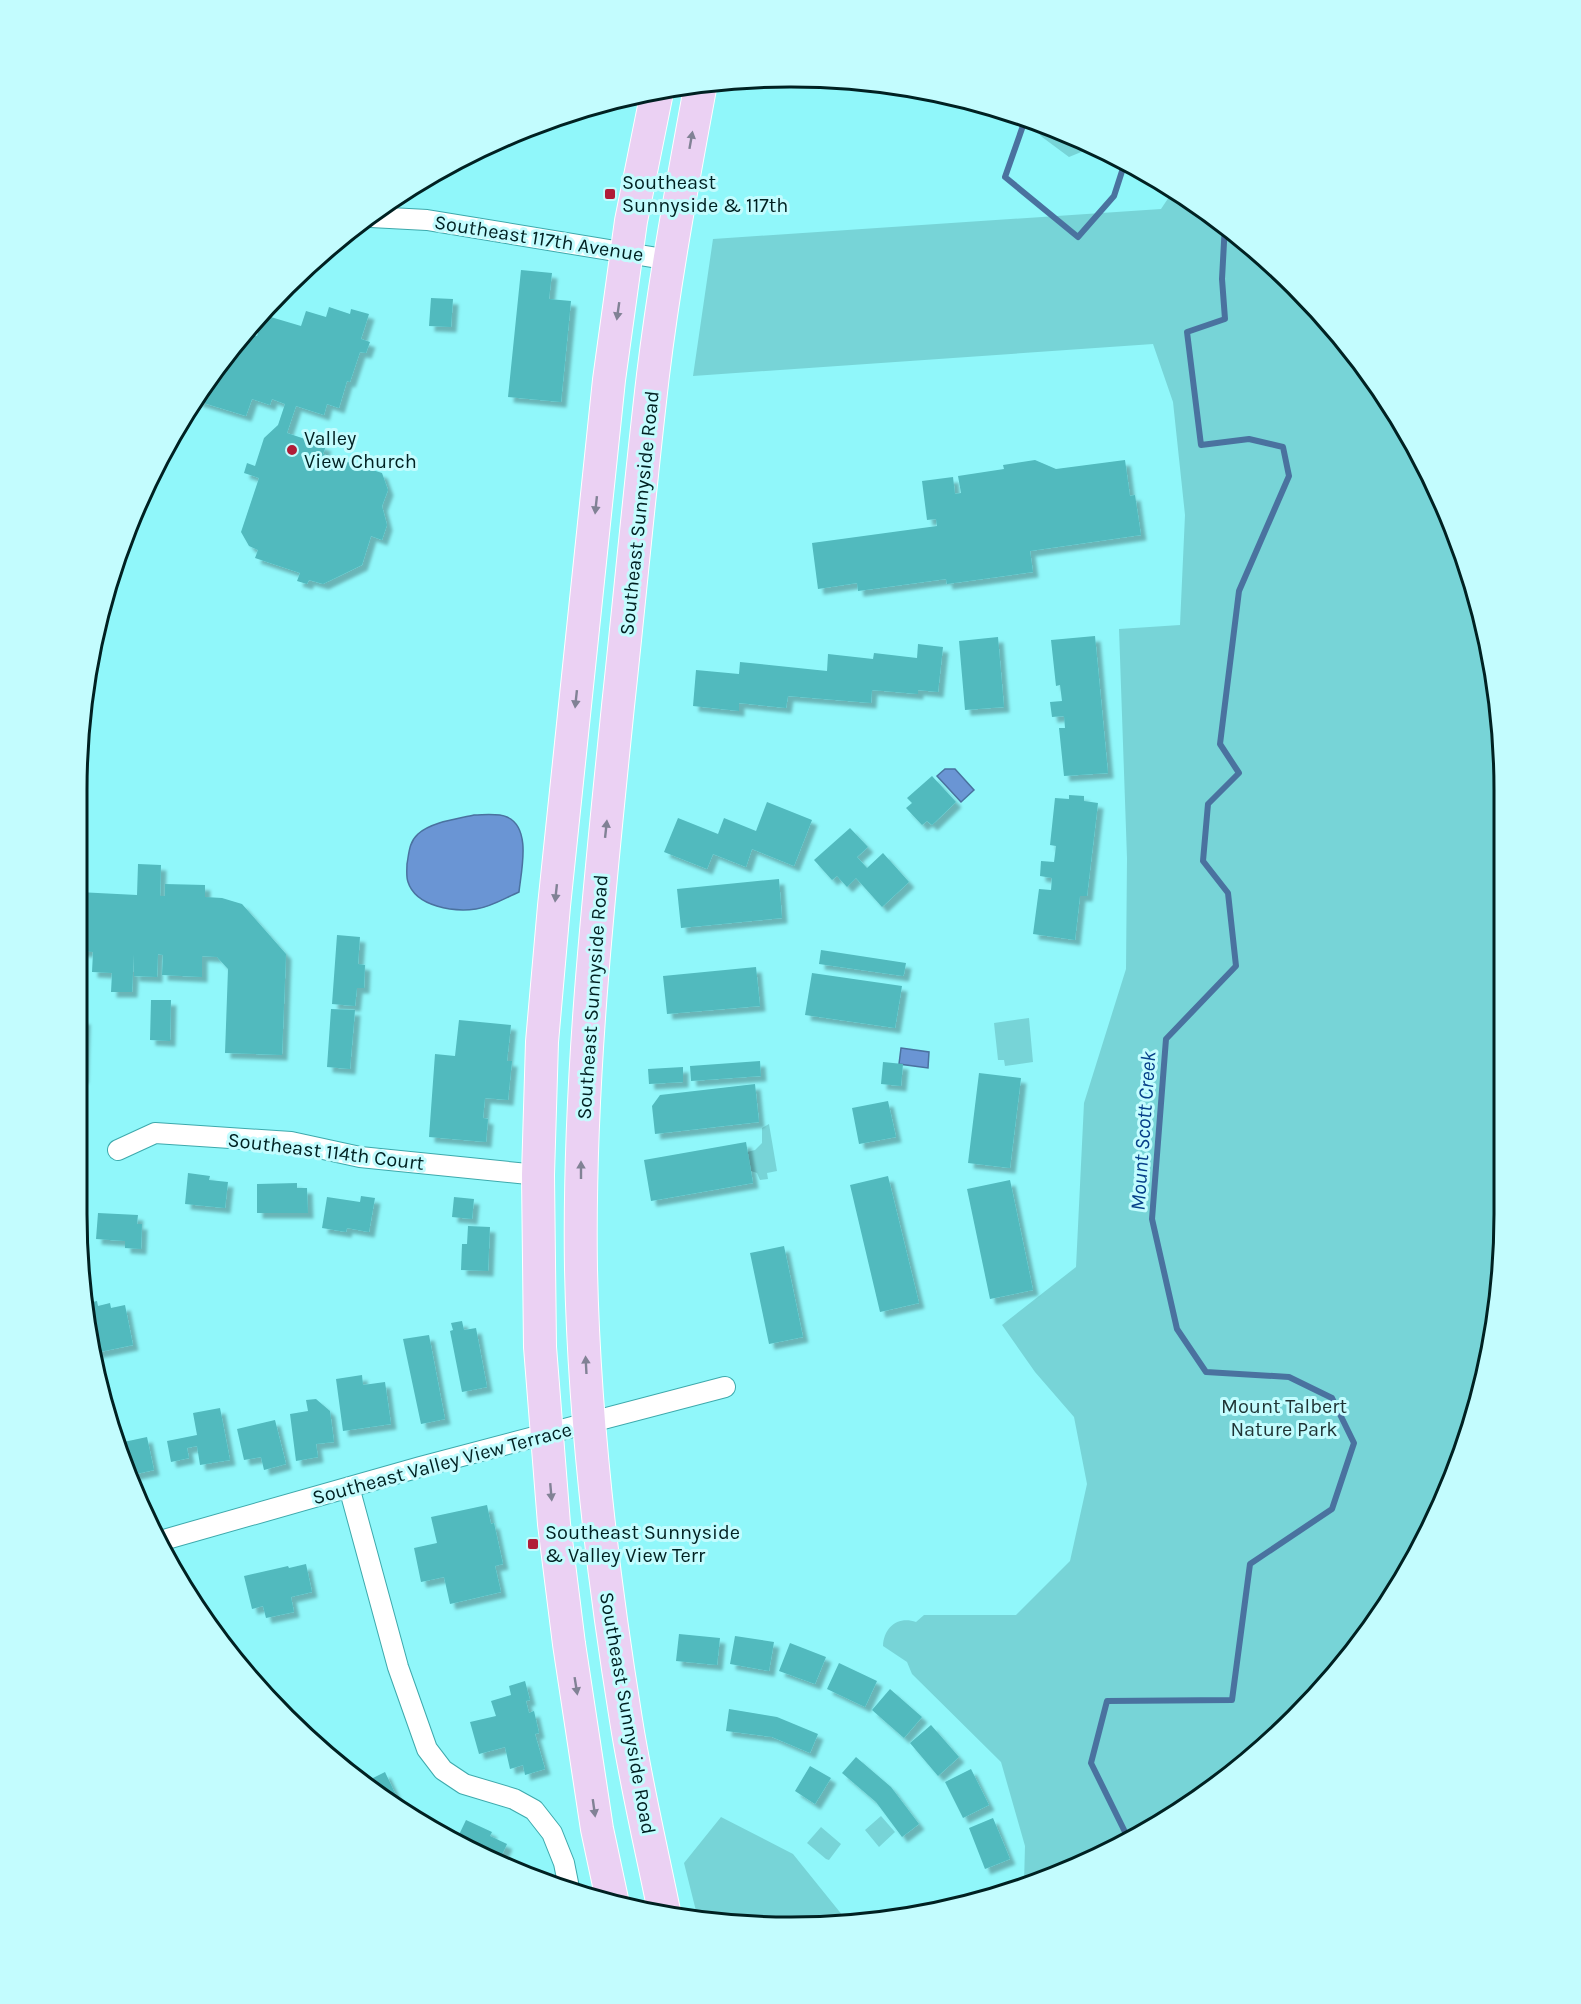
<svg xmlns="http://www.w3.org/2000/svg" width="1581" height="2004" viewBox="0 0 1581 2004" font-family="Karla,sans-serif">
	<style>
		.green { fill: #77d4d7 }
		.water { fill: #6a95d4; stroke: #4a729f; stroke-width: 1.5 }
		.lines { fill: none; stroke-linecap: round; stroke-linejoin: round }
		.stream { stroke: #4a729f; stroke-width: 6 }
		.building { fill: #51babe; filter: url(#shadow) }
		.minor-casing { stroke: #3da9ac; stroke-width: 22 }
		.primary-casing { stroke: #fff; stroke-width: 34 }
		.minor { stroke: #fff; stroke-width: 20 }
		.primary { stroke: #ebd1f3; stroke-width: 32 }
		.oneway { fill: #818295 }
		.poi-dot { fill: #b01d38; stroke: #c3fcfe; stroke-width: 2 }
		.labels { text-anchor: middle; stroke-width: 6; stroke-linejoin: round; paint-order: stroke }
		.poi-label { font-size: 20px; fill: #002122; stroke: #c3fcfe; text-anchor: start }
		.street-label { font-size: 20px; fill: #002122; stroke: #c3fcfe }
		.park-label { font-size: 20px; fill: #1e3334; stroke: #c3fcfe }
		.water-label { font-size: 21px; font-style: italic; fill: #063f89; stroke: #c3fcfe }
		.rim { fill: none; stroke: #002122; stroke-width: 3 }
	</style>
	<defs>
		<filter id="shadow"><feDropShadow dx="5.5" dy="5.5" stdDeviation="1.5" flood-color="#0004"/></filter>
	</defs>
	<rect width="100%" height="100%" fill="#90f7fa"/>
	<path class="green" d="M1026 120 1096 146 1069 157 1042 137Z
		M1173 191 1225 224 1327 319 1409 433 1467 561 1503 743 1504 1214 1491 1352 1450 1487 1384 1610 1262 1750 1148 1832 1024 1883 1025 1846 1001 1762 912 1674 907 1662 883 1646C884 1627 898 1616 916 1622L924 1615H1016L1070 1561 1087 1484 1074 1417 1035 1372 1002 1325 1076 1267 1084 1103 1126 969 1127 858 1119 629 1180 625 1185 515 1173 402 1153 344 693 376 713 239 1161 209Z
		M1029 1018 1033 1062 1005 1066 1004 1060H998L994 1023Z
		M769 1124 777 1171 767 1173 768 1179 760 1180 757 1173 751 1171 747 1152 755 1150 762 1143V1128Z
		M881 1816 895 1832 879 1847 865 1830Z
		M721 1817 793 1854 843 1916 865 1918 791 1927 697 1915 684 1863Z
		M821 1827 841 1844 829 1860 826 1859 807 1843Z"/>
	<path class="water" d="M945 769H955L974 790 961 802 937 776Z
		M474 815C484 815 498 813 507 817 532 828 521 871 519 892 505 898 491 907 476 909 454 912 416 907 408 882 406 877 407 869 407 864 409 853 409 842 418 834 431 822 457 819 474 815Z
		M901 1048 929 1052 928 1068 899 1064Z"/>
	<g class="lines">
		<path class="stream" d="M1025 120 1005 177 1078 237 1114 196 1125 162
			M1129 1840 1091 1763 1107 1701 1232 1700 1250 1564 1332 1509 1354 1443 1332 1398 1289 1377 1206 1372 1177 1329 1152 1219 1166 1039 1236 966 1228 893 1203 861 1208 804 1239 773 1220 744 1239 591 1289 476 1283 447 1249 439 1201 445 1187 332 1225 319 1222 279 1225 224"/>
	</g>
	<path class="building" d="M521 270 552 273 549 299 571 301 561 402 508 397Z
		M431 298 453 299 451 327 429 326Z
		M329 307 350 314 351 309 369 314 361 339 370 342 366 353 360 352 350 382 347 381 339 408 327 404 324 415 296 406 287 433 326 446 323 454 382 473 388 490 382 506 387 525 382 540 371 536 362 565 323 584 309 580 307 584 297 581 300 573 255 558 258 550 249 546 241 532 259 478 244 473 247 463 255 466 264 438 278 425 285 404 272 399 270 405 252 399 246 416 197 401 199 393 224 356 246 332 257 336 264 315 301 326 306 311 326 317Z
		M1035 460 1056 469 1125 460 1130 496 1135 495 1141 535 1030 551 1033 572 947 584 946 579 858 591 857 583 818 589 812 543 937 526 936 519 927 520 922 481 953 477 955 494 961 493 958 476 1004 469 1003 465Z
		M1095 636 1108 773 1064 776 1059 728H1065L1064 716 1052 717 1050 702 1062 701 1060 685 1056 686 1051 640Z
		M998 637 1004 707 965 710 959 641Z
		M918 644 943 647 938 692 918 690V694L872 690 871 703 788 696 786 708 739 703V711L693 706 696 670 739 674 740 662 827 671 828 654 873 659 874 653 917 658Z
		M932 776 956 802 932 825 927 821 922 825 906 808 912 803 907 798Z
		M1069 795 1084 796V801L1098 803 1087 896H1080L1075 940 1033 934 1039 889 1051 890 1052 878 1040 876 1041 861 1054 862 1056 846 1050 845 1055 798 1069 799Z
		M767 802 812 820 794 866 752 849 746 867 713 854 707 869 664 852 678 818 718 834 724 818 756 831Z
		M850 828 868 847 857 857 867 868 883 853 909 882 882 907 856 878 847 887 837 876 832 880 814 860Z
		M138 864 161 865 160 896H165V884L205 885V897L222 898 242 904 286 954 282 1055 225 1053 228 969 217 957 202 956V977L162 975 163 955 158 954 157 977 134 976V954L132 992H111L112 973 92 972 93 952 77 951 78 892 137 895Z
		M779 879 782 918 681 928 677 889Z
		M337 935 360 937 358 964 365 965 364 988H357L355 1006 332 1004Z
		M821 950 906 963 904 974 903 976 819 964Z
		M756 967 760 1006 667 1014 663 976Z
		M812 973 902 986 895 1028 805 1015Z
		M151 1000H171L170 1041 150 1040Z
		M331 1009 355 1010 350 1069 327 1067Z
		M77 1019H85L83 1078H77Z
		M459 1020 511 1025 507 1061H512L508 1100 485 1098 483 1118 488 1119 486 1142 429 1137 435 1054 455 1056Z
		M760 1061 761 1076 691 1081 690 1066Z
		M883 1062 903 1064 901 1086 881 1084Z
		M683 1067V1082L649 1084 648 1069Z
		M979 1073 1021 1078 1010 1168 968 1163Z
		M755 1084 759 1122 655 1134 652 1106 660 1095Z
		M888 1101 896 1137 859 1144 852 1108Z
		M746 1142 753 1183 651 1201 644 1160Z
		M188 1173 210 1176 209 1180 228 1182 225 1208 185 1204Z
		M888 1176 919 1303 880 1312 850 1185Z
		M1010 1180 1033 1290 990 1299 967 1189Z
		M297 1183V1188H307L308 1213H257V1184Z
		M361 1196 375 1198 369 1232 347 1228 346 1232 322 1228 327 1197 360 1202Z
		M454 1197 474 1199 472 1219 452 1217Z
		M98 1213 138 1215 137 1224H142L141 1249 125 1248V1241L96 1239Z
		M468 1226 490 1227 488 1271 461 1270 462 1244H467Z
		M784 1246 803 1337 769 1344 750 1253Z
		M97 1301 98 1306 110 1303 111 1308 125 1305 133 1345 95 1353 88 1303Z
		M462 1321 464 1330 476 1328 487 1387 462 1392 450 1331 453 1330 451 1323Z
		M429 1335 445 1419 421 1424 403 1339Z
		M362 1375 363 1385 385 1382 391 1424 343 1431 336 1379Z
		M316 1399 330 1411 334 1442 316 1444 318 1457 296 1461 290 1414 308 1411 306 1400Z
		M220 1408 230 1460 200 1465 197 1446 187 1448 189 1458 171 1462 167 1441 197 1435 193 1413Z
		M275 1420 286 1464 264 1470 261 1457 244 1460 237 1429Z
		M147 1437 154 1470 132 1475 119 1443Z
		M487 1505 491 1524 494 1523 503 1564 495 1566 501 1592 450 1604 444 1577 421 1582 414 1548 437 1543 431 1517Z
		M306 1564 312 1592 291 1597 294 1612 266 1618 263 1606 252 1609 244 1576 288 1566 289 1568Z
		M679 1634 720 1638 717 1665 676 1661Z
		M735 1636 774 1642 769 1671 730 1664Z
		M790 1643 826 1657 815 1684 779 1671Z
		M839 1663 877 1681 865 1707 827 1689Z
		M525 1681 530 1700 526 1701 529 1713 534 1711 539 1733 535 1734 545 1769 525 1775 523 1765 510 1769 505 1747 479 1754 470 1722 496 1716 491 1701 511 1695 509 1686Z
		M890 1689 922 1717 904 1738 872 1710Z
		M729 1709 777 1717 818 1734 810 1753 772 1737 726 1731Z
		M931 1725 959 1757 938 1776 910 1743Z
		M856 1757 891 1787 919 1824 902 1837 876 1802 842 1773Z
		M810 1766 831 1778 815 1804 795 1791Z
		M971 1769 989 1805 963 1818 945 1782Z
		M385 1772 402 1808 367 1781Z
		M993 1818 1010 1859 985 1869 969 1828Z
		M466 1820 492 1832 490 1836 507 1844 500 1859 456 1841Z"/>
	<g class="lines">
		<defs>
			<path id="minor" d="M371 217 427 220 670 260
				M118 1150 155 1133 291 1142 360 1157 538 1175
				M349 1487 398 1667 427 1749 443 1770 464 1784 514 1799 534 1810 552 1833 564 1863 569 1888
				M160 1541 420 1467 725 1387"/>
			<path id="primary" d="M613 1904 597 1829 569 1644 554 1524 540 1347 538 1175 542 1042 554 906 609 380 631 221 657 92
				M664 1911C651 1847 636 1784 626 1720 602 1571 584 1420 581 1269 578 1081 599 894 618 706 630 596 640 485 653 375 665 277 683 180 701 83"/>
		</defs>
		<use href="#minor" class="minor-casing"/>
		<use href="#primary" class="primary-casing"/>
		<use href="#minor" class="minor"/>
		<use href="#primary" class="primary"/>
	</g>
	<defs><path id="oneway-solid" d="M-6-.8H1V-3.2L6.5 0L1 3.2V.8H-6Z" transform="scale(1.5)"/></defs>
	<g class="oneway">
		<use href="#oneway-solid" transform="translate(691 140) rotate(-80)"/>
		<use href="#oneway-solid" transform="translate(618 311) rotate(98)"/>
		<use href="#oneway-solid" transform="translate(596 505) rotate(96)"/>
		<use href="#oneway-solid" transform="translate(576 699) rotate(96)"/>
		<use href="#oneway-solid" transform="translate(606 829) rotate(-84)"/>
		<use href="#oneway-solid" transform="translate(556 893) rotate(96)"/>
		<use href="#oneway-solid" transform="translate(581 1170) rotate(-90)"/>
		<use href="#oneway-solid" transform="translate(586 1365) rotate(-93)"/>
		<use href="#oneway-solid" transform="translate(551 1492) rotate(85)"/>
		<use href="#oneway-solid" transform="translate(576 1686) rotate(81)"/>
		<use href="#oneway-solid" transform="translate(594 1808) rotate(82)"/>
	</g>
	<g class="poi-dot">
		<rect x="604" y="188" width="12" height="12" rx="3"/>
		<circle cx="292" cy="450" r="6"/>
		<rect x="527" y="1538" width="12" height="12" rx="3"/>
	</g>
	<g class="labels">
		<g class="poi-label">
			<text x="622" y="189">Southeast<tspan x="622" dy="23">Sunnyside &amp; 117th</tspan></text>
			<text x="304" y="445">Valley<tspan x="304" dy="23">View Church</tspan></text>
			<text x="545" y="1539">Southeast Sunnyside<tspan x="545" dy="23">&amp; Valley View Terr</tspan></text>
		</g>
		<g class="street-label">
			<text transform="translate(539 238) rotate(9)" y="7">Southeast 117th Avenue</text>
			<text transform="translate(639 513) rotate(-84)" y="7">Southeast Sunnyside Road</text>
			<text transform="translate(592 997) rotate(-86)" y="7">Southeast Sunnyside Road</text>
			<text transform="translate(326 1151) rotate(7)" y="7">Southeast 114th Court</text>
			<text transform="translate(442 1463) rotate(-15)" y="7">Southeast Valley View Terrace</text>
			<text transform="translate(628 1713) rotate(80)" y="7">Southeast Sunnyside Road</text>
		</g>
		<g class="park-label">
			<text x="1284" y="1413">Mount Talbert<tspan x="1284" dy="23">Nature Park</tspan></text>
		</g>
		<g class="water-label">
			<text transform="translate(1143 1131) rotate(-86)" y="7">Mount Scott Creek</text>
		</g>
	</g>
	<path d="M0 0H1581V2004H0ZM790 87H791A703 703 0 0 1 1494 790V1214A703 703 0 0 1 791 1917H790A703 703 0 0 1 87 1214V790A703 703 0 0 1 790 87Z" fill="#c3fcfe" fill-rule="evenodd"/>
	<path class="rim" d="M790 87H791A703 703 0 0 1 1494 790V1214A703 703 0 0 1 791 1917H790A703 703 0 0 1 87 1214V790A703 703 0 0 1 790 87Z"/>
</svg>
